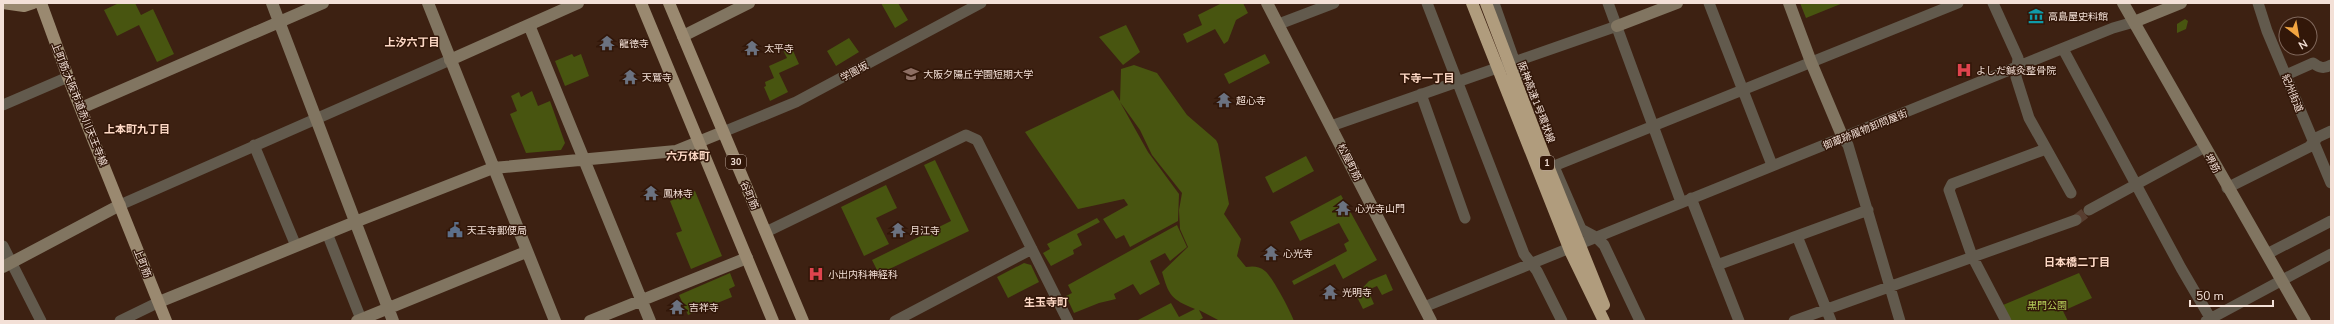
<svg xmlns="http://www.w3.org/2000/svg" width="2334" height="324" viewBox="0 0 2334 324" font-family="'Nunito Sans','Noto Sans JP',sans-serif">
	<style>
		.green { fill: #485510 }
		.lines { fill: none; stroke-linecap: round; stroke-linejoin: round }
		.street-tunnel { stroke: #583e30; stroke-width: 11; stroke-dasharray: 11 5.5; stroke-linecap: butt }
		.street { stroke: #625a4d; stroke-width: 11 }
		.secondary { stroke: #817561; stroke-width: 12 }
		.primary { stroke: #9a8970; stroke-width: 12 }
		.highway { stroke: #b09c7d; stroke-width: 12 }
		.labels { text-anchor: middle; stroke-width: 3; stroke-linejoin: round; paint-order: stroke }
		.shield { fill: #321709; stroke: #b9a499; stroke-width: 1 }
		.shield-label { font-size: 9px; font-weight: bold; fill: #f3e0d7 }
		.poi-label { font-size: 10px; fill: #f3e0d7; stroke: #321709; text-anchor: start }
		.street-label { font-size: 10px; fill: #f3e0d7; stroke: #321709 }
		.park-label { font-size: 10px; fill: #bad45b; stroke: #321709 }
		.neighbourhood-label { font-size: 11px; font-weight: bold; fill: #fed9c6; stroke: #321709 }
	</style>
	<rect width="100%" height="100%" fill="#3d2112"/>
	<path class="green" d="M119 3H135L141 15 153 9 174 54 157 62 139 25 117 36 104 10Z
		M881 3H898L908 20 895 28Z
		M1222 3H1243L1248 13 1236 20 1228 41 1224 44 1215 29 1187 43 1183 34 1202 25 1198 15Z
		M1800 3H1843L1806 18Z
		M2185 19 2188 21 2186 29 2177 33V24Z
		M1126 25 1140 52 1123 65 1099 37Z
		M849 38 859 52 836 66 827 51Z
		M789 42 799 64 779 73 788 92 770 101 764 87 766 86 765 82 774 78 769 66 787 58 781 46Z
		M572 54 574 57 581 54 589 76 565 86 555 61Z
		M1265 54 1270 63 1229 84 1224 74Z
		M1134 65 1157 73 1187 115 1216 140 1218 144 1229 204 1224 214 1241 239 1237 256 1246 267C1253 266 1259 266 1265 271 1272 276 1291 312 1294 321H1220L1199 310 1203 318 1198 321H1136L1171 303 1179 317 1195 309C1171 299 1169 296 1162 272L1188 247 1180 229 1179 210 1182 193 1152 155 1140 130 1120 102 1148 152 1179 194 1178 221 1130 247 1124 235 1116 239 1103 219 1128 205 1124 199 1078 209 1025 132 1113 90 1120 101 1121 69Z
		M532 91 538 106 550 101 565 143 561 150 526 153 510 114 517 111 511 96 519 92 521 97Z
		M1306 156 1314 171 1273 193 1265 177Z
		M935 160 969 231 879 274 872 260 951 221 924 165Z
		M886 185 897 208 876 218 889 244 864 256 841 207Z
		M695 191 722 256 691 269 676 233 682 231 670 201Z
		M1341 195 1377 260 1343 279 1335 264 1294 285 1292 281 1347 251 1344 244 1349 241 1339 223 1300 241 1290 222Z
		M1097 218 1100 222 1077 234 1082 245 1073 250 1074 254 1051 266 1043 253 1050 249 1047 244Z
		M1177 225 1187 247 1170 261 1165 253 1150 261 1160 284 1140 295 1133 284 1114 294 1116 299 1099 303 1074 313 1066 296 1072 293 1068 285Z
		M1024 263 1031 265 1039 282 1008 298 997 277Z
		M730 273 735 286 729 289 732 297 688 315 679 295Z
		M2079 273 2092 298 2063 311 2068 321H2011L2003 305Z
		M1386 274 1393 290 1382 295 1377 286 1368 290 1374 304 1363 309 1356 295 1369 281Z"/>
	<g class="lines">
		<path class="street-tunnel" d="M2076 220 2089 210"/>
		<path class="street" d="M1427 3 1524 254 1537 271 1562 321
			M1494 3 1519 74
			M1608 3 1681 202
			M1709 3 1772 165
			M1993 3 2018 58 2016 77 2029 118 2071 193
			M2258 3 2267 31 2331 183
			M1279 24 1334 3
			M2063 49 2181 268 2212 321
			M2286 75 2313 63C2320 68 2324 69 2331 65
			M1421 94 1465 218
			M3 105 68 77
			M1331 126 1617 26
			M723 132 796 102 981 3
			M1843 138 1848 145 1900 321
			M254 145 296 246
			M1554 166 1958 3
			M1555 169 1581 229 1596 237 1604 245 1640 321
			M2227 188 2309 147 2318 137 2331 131
			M1691 198 1739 321
			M120 205 450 60
			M2089 210 2205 147
			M766 232 966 135 977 140 1068 321
			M327 233 361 319
			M1797 236 1831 321
			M3 246 41 321
			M2267 254 2331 221
			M1717 265 1868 210
			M1424 307 2113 28 2134 22
			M120 321 159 302
			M895 321 1032 249
			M1794 321 2076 220
			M2006 321 1972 256 1949 190 1952 184 2046 149
			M2206 321 2331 254"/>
		<path class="secondary" d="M272 3 393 321
			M428 3 555 321
			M1267 3 1431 321
			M1789 3 1811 62 1843 138
			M2123 3 2305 321
			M2134 22 2181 3
			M529 25 650 321
			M1617 26 1677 3
			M683 36 749 3
			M450 60 578 3
			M81 108 323 3
			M3 267 120 205
			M159 302 355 222 493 168 676 151 723 132
			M357 321 526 252
			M590 321 747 258"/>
		<path class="primary" d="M3 3 24 6 33 3
			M41 3 68 77 166 321
			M641 3 773 321
			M669 3 803 321"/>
		<path class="highway" d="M1472 3 1571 253 1604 321
			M1486 3 1550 171 1604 305"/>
	</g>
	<defs>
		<symbol id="museum-bare" viewBox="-9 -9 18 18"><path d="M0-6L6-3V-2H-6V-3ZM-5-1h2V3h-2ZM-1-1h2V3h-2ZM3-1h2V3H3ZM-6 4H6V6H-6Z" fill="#0f9aa8" stroke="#321709" stroke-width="2.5" paint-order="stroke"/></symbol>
		<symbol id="temple-bare" viewBox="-9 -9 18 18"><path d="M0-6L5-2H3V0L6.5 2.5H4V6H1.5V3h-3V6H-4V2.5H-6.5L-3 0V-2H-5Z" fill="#6b7280" stroke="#321709" stroke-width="2.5" paint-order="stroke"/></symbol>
		<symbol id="hospital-bare" viewBox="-9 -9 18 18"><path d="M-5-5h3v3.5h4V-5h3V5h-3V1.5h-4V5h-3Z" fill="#e0444e" stroke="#321709" stroke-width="2.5" paint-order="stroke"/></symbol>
		<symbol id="university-bare" viewBox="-9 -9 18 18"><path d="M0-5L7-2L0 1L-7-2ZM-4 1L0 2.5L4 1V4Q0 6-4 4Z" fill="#8d6e63" stroke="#321709" stroke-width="2.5" paint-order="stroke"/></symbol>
		<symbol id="civic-bare" viewBox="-9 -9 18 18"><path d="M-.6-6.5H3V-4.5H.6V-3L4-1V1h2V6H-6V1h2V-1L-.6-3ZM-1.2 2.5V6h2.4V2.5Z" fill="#5c6f8a" stroke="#321709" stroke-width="2.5" paint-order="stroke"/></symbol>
	</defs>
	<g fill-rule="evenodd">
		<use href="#museum-bare" x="2025" y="5" width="22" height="22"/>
		<use href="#temple-bare" x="596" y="32" width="22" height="22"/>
		<use href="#temple-bare" x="741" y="37" width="22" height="22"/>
		<use href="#hospital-bare" x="1953" y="59" width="22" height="22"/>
		<use href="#university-bare" x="900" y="63" width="22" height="22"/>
		<use href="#temple-bare" x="619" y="66" width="22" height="22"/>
		<use href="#temple-bare" x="1213" y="89" width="22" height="22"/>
		<use href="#temple-bare" x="640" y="182" width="22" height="22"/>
		<use href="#temple-bare" x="1332" y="197" width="22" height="22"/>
		<use href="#civic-bare" x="444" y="219" width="22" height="22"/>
		<use href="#temple-bare" x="887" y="219" width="22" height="22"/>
		<use href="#temple-bare" x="1260" y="242" width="22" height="22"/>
		<use href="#hospital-bare" x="805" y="263" width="22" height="22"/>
		<use href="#temple-bare" x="1319" y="281" width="22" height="22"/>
		<use href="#temple-bare" x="666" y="296" width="22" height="22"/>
	</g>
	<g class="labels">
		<g class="shield">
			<rect x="726" y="155" width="20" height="14" rx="3"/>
			<rect x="1540" y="156" width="14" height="14" rx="3"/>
		</g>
		<g class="shield-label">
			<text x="736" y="165">30</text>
			<text x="1547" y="166">1</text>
		</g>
		<g class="poi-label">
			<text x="2048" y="20">高島屋史料館</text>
			<text x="619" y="47">龍徳寺</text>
			<text x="764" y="52">太平寺</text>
			<text x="1976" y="74">よしだ鍼灸整骨院</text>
			<text x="923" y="78">大阪夕陽丘学園短期大学</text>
			<text x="642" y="81">天鷲寺</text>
			<text x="1236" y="104">超心寺</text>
			<text x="663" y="197">鳳林寺</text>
			<text x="1355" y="212">心光寺山門</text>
			<text x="467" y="234">天王寺郵便局</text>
			<text x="910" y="234">月江寺</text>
			<text x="1283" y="257">心光寺</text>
			<text x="828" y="278">小出内科神経科</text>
			<text x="1342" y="296">光明寺</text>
			<text x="689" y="311">吉祥寺</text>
		</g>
		<g class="street-label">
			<text transform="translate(854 71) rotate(-28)" y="4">学園坂</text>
			<text transform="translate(2293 93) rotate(68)" y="4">紀州街道</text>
			<text transform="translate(1537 102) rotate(69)" y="4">阪神高速1号環状線</text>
			<text transform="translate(80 104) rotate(68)" y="4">上町筋;大阪市道赤川天王寺線</text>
			<text transform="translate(1865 129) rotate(-22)" y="4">御蔵跡履物卸問屋街</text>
			<text transform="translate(1350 162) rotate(63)" y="4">松屋町筋</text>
			<text transform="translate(2213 163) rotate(61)" y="4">堺筋</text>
			<text transform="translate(750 195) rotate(66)" y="4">谷町筋</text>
			<text transform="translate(143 263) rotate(68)" y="4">上町筋</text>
		</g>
		<g class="park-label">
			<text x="2047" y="309">黒門公園</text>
		</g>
		<g class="neighbourhood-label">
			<text x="412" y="46">上汐六丁目</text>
			<text x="1427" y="82">下寺一丁目</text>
			<text x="137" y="133">上本町九丁目</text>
			<text x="688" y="160">六万体町</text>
			<text x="2077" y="266">日本橋二丁目</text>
			<text x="1046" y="306">生玉寺町</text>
		</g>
	</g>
	<rect width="2334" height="324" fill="none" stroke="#f3e0d7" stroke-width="8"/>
	<g transform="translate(2298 36) rotate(149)"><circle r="19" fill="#321709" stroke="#7f675b"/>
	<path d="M0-3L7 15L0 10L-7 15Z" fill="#f2a541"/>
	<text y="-6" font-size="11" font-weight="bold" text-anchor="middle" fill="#f3e0d7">N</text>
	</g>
	<path d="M2190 300v6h83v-6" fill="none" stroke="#f3e0d7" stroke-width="2"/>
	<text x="2196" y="300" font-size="12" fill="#f3e0d7" stroke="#321709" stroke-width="3" paint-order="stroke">50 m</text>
</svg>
